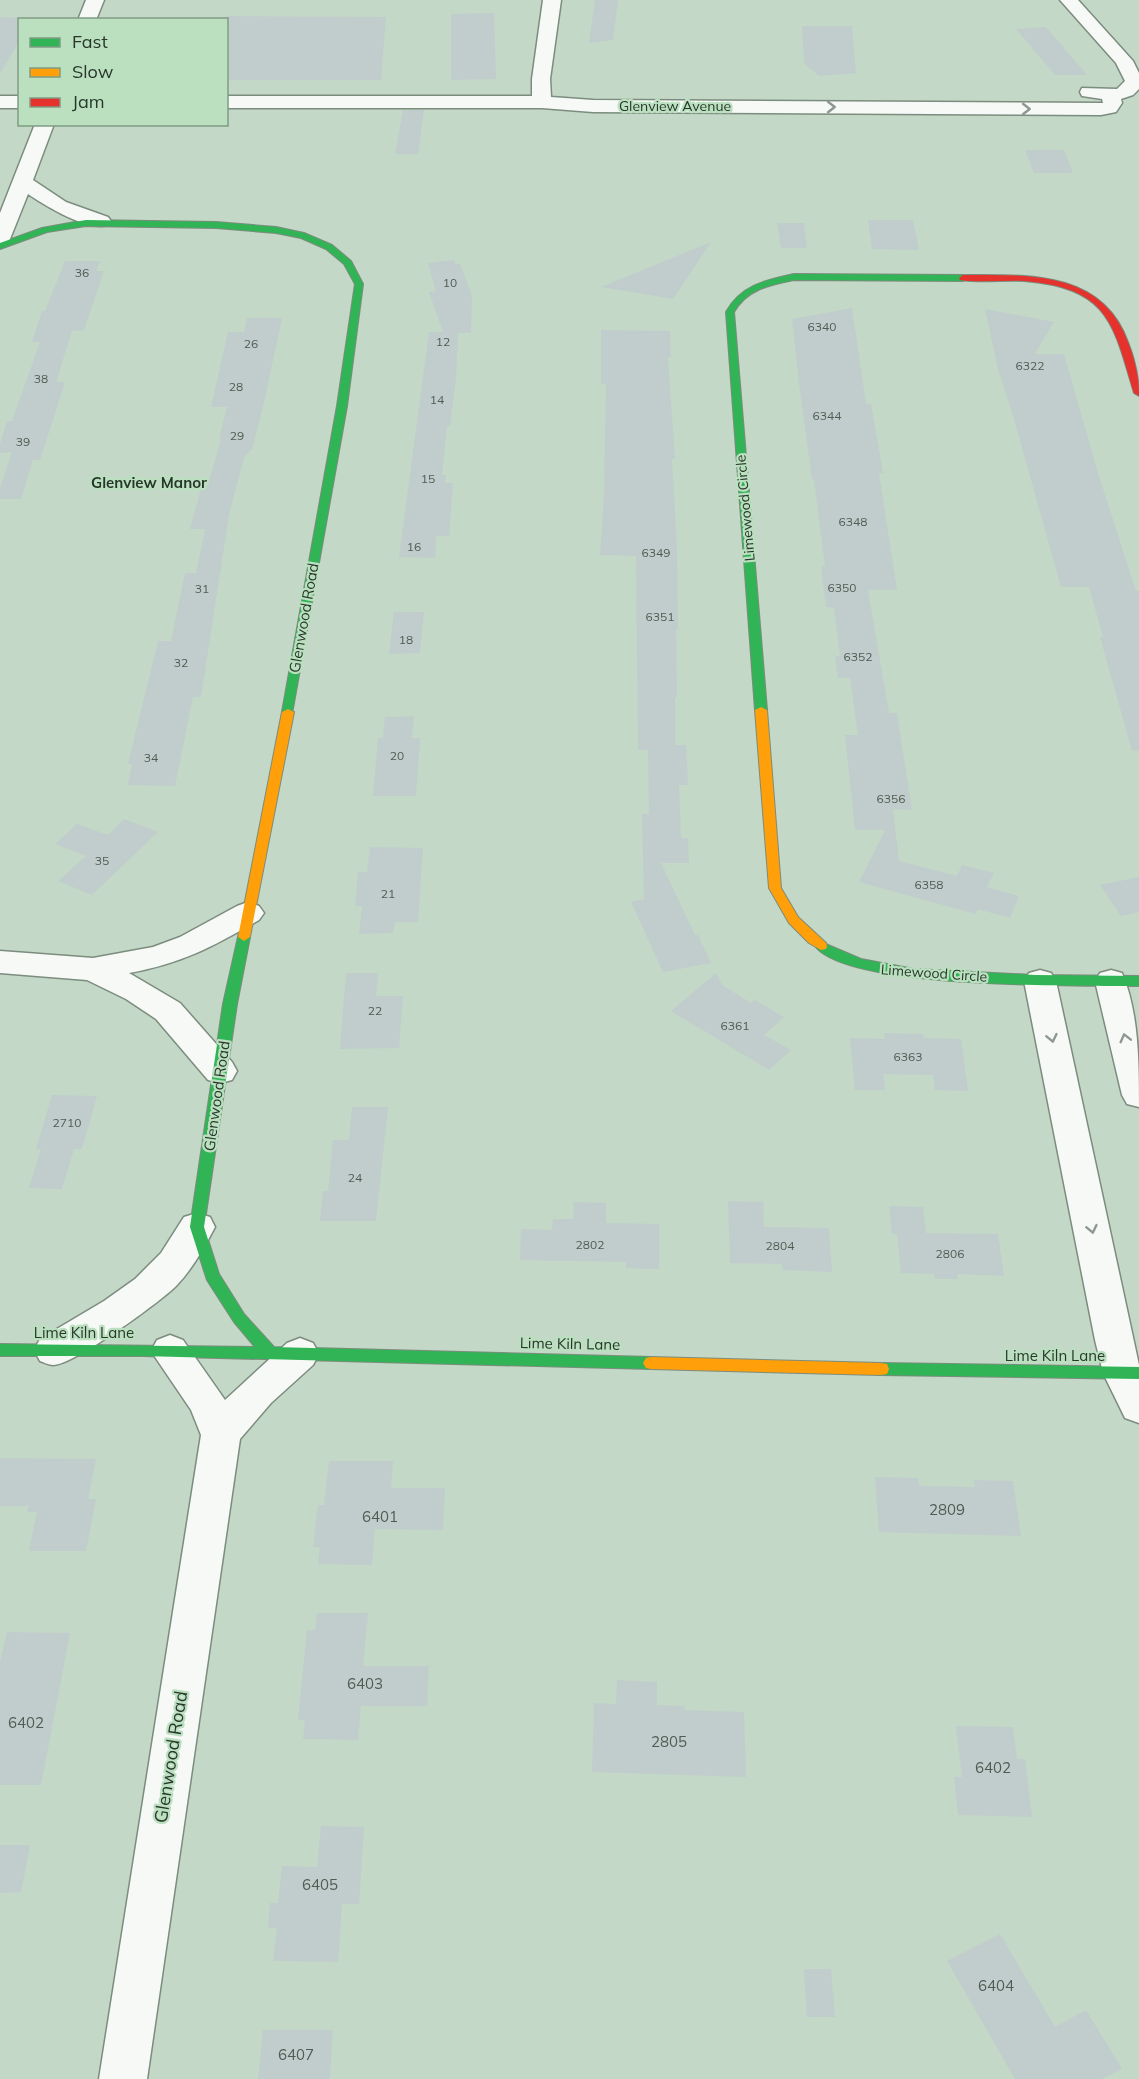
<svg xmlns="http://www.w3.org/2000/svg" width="1139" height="2079" viewBox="0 0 1139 2079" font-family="Mulish,sans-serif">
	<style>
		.building { fill: #c1cdcc }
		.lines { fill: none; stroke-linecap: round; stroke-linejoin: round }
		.street-casing { stroke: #7c8c7e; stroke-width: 3 }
		.fast-casing { stroke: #7c8c7e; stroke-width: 2 }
		.slow-casing { stroke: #7c8c7e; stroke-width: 2 }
		.jam-casing { stroke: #7c8c7e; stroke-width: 2 }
		.street { fill: #f6f9f6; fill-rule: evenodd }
		.fast { fill: #30b455; fill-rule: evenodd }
		.slow { fill: #ff9f0a; fill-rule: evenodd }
		.jam { fill: #e5322d; fill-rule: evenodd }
		.oneway { stroke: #8f9890 }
		.labels { text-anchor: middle; stroke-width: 4.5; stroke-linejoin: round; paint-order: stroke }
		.number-label { font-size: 12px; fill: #4e5c52 }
		.far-street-label { font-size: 14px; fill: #28372a; stroke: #bbe0c0 }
		.far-quarter-label { font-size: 15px; font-weight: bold; fill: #28372a; stroke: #bbe0c0 }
		.street-label { font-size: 15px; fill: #28372a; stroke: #bbe0c0 }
		.near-number-label { font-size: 15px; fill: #4e5c52 }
		.near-street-label { font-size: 18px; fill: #28372a; stroke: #bbe0c0 }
	</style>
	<rect width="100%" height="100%" fill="#c3d8c6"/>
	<path class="building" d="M595 0H618L613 40 589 43Z
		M494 13 496 79 451 80V14Z
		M226 16 386 17 381 80H226Z
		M0 17 32 18 20 20V40L0 74Z
		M802 26H852L856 73 819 76 804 63Z
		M1046 27 1087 75H1055L1016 29Z
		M403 110H424L418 154H395Z
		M1025 150H1064L1073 173H1034Z
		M868 220H913L919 250 872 249Z
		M777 223H804L807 248H781Z
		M711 242 673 299 601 287Z
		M454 260 455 264H460L472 296 471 333H458L456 379 450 426H447L442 475H446L445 483H453L449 536H436L435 558 399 557 429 332H443L429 292 436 291 428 263Z
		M65 261H100L96 271H104L84 330 72 331 56 382H65L40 460H33L21 499H0V488L12 452 0 453V444L7 421H12L40 342H32L42 311H45Z
		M852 308 866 404H871L883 473H879L897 590H868L889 713H897L912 810 893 809 899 861 957 876 962 865 994 873 987 887 1019 896 1010 918 978 909 976 914 859 882 885 830H855L845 735H858L850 678H838L835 656H840L834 608 826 607 821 566H825L814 479H812L799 383 792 319Z
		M985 309 1054 322 1035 354H1064L1098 473 1136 591H1139V750L1132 751 1100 637H1103L1089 587H1061L1014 419 998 369Z
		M247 318H282L263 407 252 449 244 457 229 515 201 697H193L175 786 128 785 132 764H128L158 641H171L185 573H196L205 529H190L202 485H208L221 439H219L227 407H211L228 332H244Z
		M601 330 670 331 671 357H668L675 459H672L677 548 678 630H676L677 697H675V745H686L688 785H679L681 838H688L689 863H661L695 935H698L711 963 663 972 631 902 644 899 642 814H649L648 750H638L636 556 600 555 604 497 606 384H601Z
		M394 612H424L420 653 389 654Z
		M414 716 412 738H420L416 796H373L378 738H383L385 717Z
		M124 819 158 832 92 895 58 881 86 856 55 844 77 824 108 835Z
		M370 847 423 848 418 922H395L393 933 359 934 362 906H355L358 872H367Z
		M1139 877V912L1121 916 1100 885Z
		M346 973H378L376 996H403L399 1048 340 1049Z
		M716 973 722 985 751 1003 755 1000 784 1017 764 1035 791 1050 769 1070 671 1011Z
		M884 1033 923 1034 924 1038 961 1039 968 1091 935 1090 933 1075 883 1074 885 1090H855L850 1038 885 1039Z
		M52 1095 97 1096 82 1149H74L62 1189 29 1188 41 1149H36Z
		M352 1107H388L376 1221H320L323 1191H328L333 1140H349Z
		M728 1201 763 1202 764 1227 829 1228 832 1272 783 1270 782 1264 730 1263Z
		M574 1202 606 1203V1223L659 1224V1269L626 1268V1262L520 1260 521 1229 552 1230 553 1219H573Z
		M889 1206 923 1207 926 1233 998 1234 1004 1276 957 1274 958 1279H935L934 1274 901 1273 897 1234H892Z
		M0 1458 96 1459 88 1499H96L86 1551H29L37 1512H27L29 1506H0Z
		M329 1461H393L391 1488H445L443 1530 375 1529 372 1565 318 1564 320 1547H313L318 1505H324Z
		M875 1477 918 1478 919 1486 975 1487 974 1480 1013 1481 1021 1536 879 1532Z
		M317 1613H368L363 1666H429L427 1706H361L358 1740 303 1739 305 1720H298L307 1630H315Z
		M7 1632 70 1633 41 1785H0V1662Z
		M617 1680 657 1682V1705L685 1706 684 1710 744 1712 746 1777 592 1772 594 1703 616 1704Z
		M956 1726 1013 1727 1017 1759H1025L1032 1817 958 1815 954 1777H962Z
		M321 1826 364 1827 359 1904H342L338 1962 273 1961 277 1928H268L270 1903H278L282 1866 317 1867Z
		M0 1845H30L21 1892 0 1893Z
		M1000 1934 1055 2027 1086 2010 1122 2069 1102 2079H1015L947 1961Z
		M804 1969H831L835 2017H807Z
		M263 2030H333L330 2079H258Z"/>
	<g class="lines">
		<defs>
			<path id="street" d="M86 0H104L96 20H78Z
				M543 0H561L550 79 551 97 593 100 1103 103 1102 99 1082 96 1080 92 1082 88 1117 89 1125 81 1116 63 1060 0H1078L1133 61 1139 73V89L1133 95 1121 99 1122 103 1116 112 1101 115 593 112 542 108H226V96H532V79Z
				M0 96H20V108H0Z
				M35 124H54L33 180 66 202 108 217 111 221 108 225C86 231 46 206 28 194L10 239 7 243 0 245V213Z
				M248 902 259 906 264 913 259 920C212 947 183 963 129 973L180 1003 232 1062 237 1071 232 1080 220 1083 208 1080 156 1019 126 999 87 980 0 973V951L93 958 153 947 180 937 237 906Z
				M1040 970 1051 973 1056 981 1139 1365V1423L1125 1418 1103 1373 1095 1340 1024 981 1029 973Z
				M1111 970 1122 973C1139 1012 1139 1064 1139 1107L1127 1104 1122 1095 1095 981 1100 973Z
				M197 1213 210 1217 215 1227C204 1248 193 1268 177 1285 162 1301 72 1366 53 1365 49 1365 43 1362 40 1361L34 1350 40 1339 104 1301 135 1279 161 1253 184 1217Z
				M170 1335 183 1340 225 1400 287 1343 300 1338 313 1343 319 1354 313 1365 271 1403 240 1439 147 2079H99L201 1435 191 1410 151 1351 157 1340Z"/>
			<path id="fast" d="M86 220 216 222 276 227 304 233 332 245 351 261 363 284 347 406 292 714H284L282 712 337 406 355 284 344 264 326 249 301 238 276 233 216 228 86 226 47 232 0 249V243L42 228Z
				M794 274 963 275 967 278 963 281 794 280C770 285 747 289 734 312L767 710 761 713 755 710 726 312C741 285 766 280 794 274Z
				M244 933 250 937 237 1004 204 1227 219 1274 244 1314 274 1347 651 1357 656 1358 659 1363 656 1368 651 1369 142 1356H0V1344L255 1347 234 1322 207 1280 190 1227 223 1004 238 937Z
				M821 942 861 959 914 969 1035 975 1139 976V986C1081 985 848 990 815 946L816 943Z
				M881 1363 1139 1367V1379L881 1375 875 1374 873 1369 875 1364Z"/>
			<path id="slow" d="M761 707 767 710 781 888 798 917 826 943 827 946 826 949 821 950 809 943 789 923 769 888 755 710Z
				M288 709 294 712 250 937 244 941 238 937 282 712Z
				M651 1357 881 1363 887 1364 889 1369 887 1374 881 1375 651 1369 646 1368 643 1363 646 1358Z"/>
			<path id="jam" d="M963 275C1027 275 1102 270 1128 342 1135 360 1139 377 1139 396L1134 393C1113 323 1109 288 1024 281 1003 280 981 283 960 280L959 278Z"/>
		</defs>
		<use href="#street" class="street-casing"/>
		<use href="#fast" class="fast-casing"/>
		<use href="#slow" class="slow-casing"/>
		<use href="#jam" class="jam-casing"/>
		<use href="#street" class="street"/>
		<use href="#fast" class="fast"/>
		<use href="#slow" class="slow"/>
		<use href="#jam" class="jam"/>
	</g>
	<defs><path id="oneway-chevron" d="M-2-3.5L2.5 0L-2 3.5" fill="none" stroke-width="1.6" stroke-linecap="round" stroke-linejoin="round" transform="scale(1.5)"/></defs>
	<g class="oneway">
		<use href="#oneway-chevron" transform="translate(831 107)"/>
		<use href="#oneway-chevron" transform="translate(1026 109)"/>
		<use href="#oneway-chevron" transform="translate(1052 1038) rotate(78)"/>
		<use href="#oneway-chevron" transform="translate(1125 1038) rotate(-104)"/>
		<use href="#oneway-chevron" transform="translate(1092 1229) rotate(78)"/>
	</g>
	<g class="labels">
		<g class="number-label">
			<text x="82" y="277">36</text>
			<text x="450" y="287">10</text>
			<text x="822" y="331">6340</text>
			<text x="443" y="346">12</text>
			<text x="251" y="348">26</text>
			<text x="1030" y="370">6322</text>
			<text x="41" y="383">38</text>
			<text x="236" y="391">28</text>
			<text x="437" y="404">14</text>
			<text x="827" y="420">6344</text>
			<text x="237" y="440">29</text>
			<text x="23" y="446">39</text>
			<text x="428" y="483">15</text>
			<text x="853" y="526">6348</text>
			<text x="414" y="551">16</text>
			<text x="656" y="557">6349</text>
			<text x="842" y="592">6350</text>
			<text x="202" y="593">31</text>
			<text x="660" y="621">6351</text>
			<text x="406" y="644">18</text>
			<text x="858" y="661">6352</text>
			<text x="181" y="667">32</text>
			<text x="397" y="760">20</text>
			<text x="151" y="762">34</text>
			<text x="891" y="803">6356</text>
			<text x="102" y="865">35</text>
			<text x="929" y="889">6358</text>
			<text x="388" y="898">21</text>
			<text x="375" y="1015">22</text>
			<text x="735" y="1030">6361</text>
			<text x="908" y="1061">6363</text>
			<text x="67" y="1127">2710</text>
			<text x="355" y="1182">24</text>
			<text x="590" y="1249">2802</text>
			<text x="780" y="1250">2804</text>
			<text x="950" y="1258">2806</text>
		</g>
		<g class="far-street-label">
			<text x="675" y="111">Glenview Avenue</text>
			<text transform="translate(745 508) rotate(-95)" y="5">Limewood Circle</text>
			<text transform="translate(934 973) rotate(4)" y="5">Limewood Circle</text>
		</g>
		<g class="far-quarter-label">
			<text x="149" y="488">Glenview Manor</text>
		</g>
		<g class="street-label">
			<text transform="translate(304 618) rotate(-80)" y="5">Glenwood Road</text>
			<text transform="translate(217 1096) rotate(-82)" y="5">Glenwood Road</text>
			<text x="84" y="1338">Lime Kiln Lane</text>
			<text transform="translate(570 1344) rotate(1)" y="5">Lime Kiln Lane</text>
			<text x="1055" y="1361">Lime Kiln Lane</text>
		</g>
		<g class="near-number-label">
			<text x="947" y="1515">2809</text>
			<text x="380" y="1522">6401</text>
			<text x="365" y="1689">6403</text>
			<text x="26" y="1728">6402</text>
			<text x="669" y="1747">2805</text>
			<text x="993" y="1773">6402</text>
			<text x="320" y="1890">6405</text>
			<text x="996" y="1991">6404</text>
			<text x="296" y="2060">6407</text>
		</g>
		<g class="near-street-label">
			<text transform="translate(171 1757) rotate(-81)" y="6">Glenwood Road</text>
		</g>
	</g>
	<rect x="18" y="18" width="210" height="108" fill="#bbe0c0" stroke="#809c84" stroke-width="1.5"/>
	<rect x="30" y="38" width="30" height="9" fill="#30b455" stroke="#809c84" stroke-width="1.5"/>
	<text x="72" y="48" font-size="18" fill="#28372a">Fast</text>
	<rect x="30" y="68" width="30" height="9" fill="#ff9f0a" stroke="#809c84" stroke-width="1.5"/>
	<text x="72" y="78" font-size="18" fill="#28372a">Slow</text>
	<rect x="30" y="98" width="30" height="9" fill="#e5322d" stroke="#809c84" stroke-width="1.5"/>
	<text x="72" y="108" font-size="18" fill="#28372a">Jam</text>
</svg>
